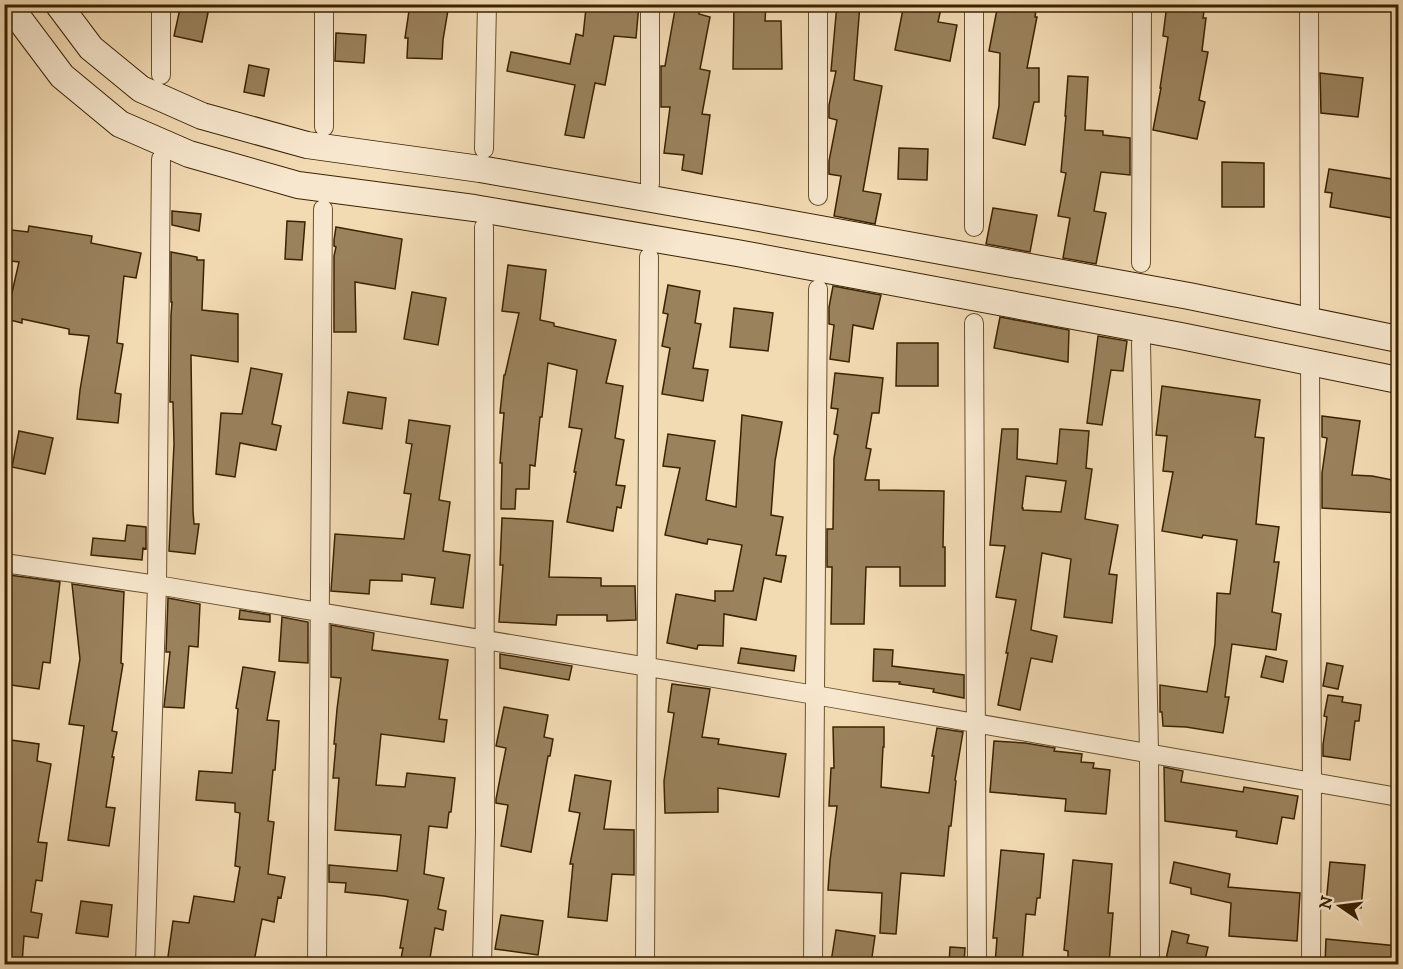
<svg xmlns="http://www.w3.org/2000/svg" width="1403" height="969" viewBox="0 0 1403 969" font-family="'IM FELL DW Pica',serif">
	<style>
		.building { fill: #9a825d; stroke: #3a2300; stroke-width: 1.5; fill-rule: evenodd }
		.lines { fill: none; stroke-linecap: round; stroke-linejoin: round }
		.minor-casing { stroke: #68512d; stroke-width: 20 }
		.secondary-casing { stroke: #3a2300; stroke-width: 28 }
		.minor { stroke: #f7e7ce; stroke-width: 18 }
		.secondary { stroke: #f7e7ce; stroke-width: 26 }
	</style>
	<rect width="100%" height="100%" fill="#f2dab3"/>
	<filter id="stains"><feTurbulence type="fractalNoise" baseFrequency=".00333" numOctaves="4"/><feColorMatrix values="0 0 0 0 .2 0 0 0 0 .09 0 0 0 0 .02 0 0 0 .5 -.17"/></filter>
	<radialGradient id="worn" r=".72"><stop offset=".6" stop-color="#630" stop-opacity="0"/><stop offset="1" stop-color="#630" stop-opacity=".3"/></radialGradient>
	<path class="building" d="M181 4H194L209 8 202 42 174 36Z
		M410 4H449L443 40 442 59 407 58 408 38H405Z
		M605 4H639L636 38 614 36 605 85 595 83 584 138 565 135 575 85 507 71 511 52 570 64 576 34 583 36 586 8 605 10Z
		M676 4H699V14L710 17 700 69 710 71 702 114 710 115 702 174 682 170 684 155 664 153 670 107H661V66H665Z
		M734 4H766L765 21H781L782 69H733Z
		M837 4H860L854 80 882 86 863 191 881 194 875 224 834 216 841 176 829 174V161L837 120 829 118V105L836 71H831Z
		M904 4H942L938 22 957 25 950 61 895 50Z
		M998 4H1037L1035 17H1037L1027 68H1039V102H1034L1025 145 993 138 999 106 1000 53 989 51Z
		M1167 4H1205L1203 18H1206L1202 51 1208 52 1199 100 1205 102 1197 139 1153 130 1161 88H1160L1168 37 1163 36Z
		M336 33 366 35 364 63 335 61Z
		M249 65 269 69 264 96 244 92Z
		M1320 73 1363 78 1358 117 1321 113Z
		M1068 76 1088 77 1085 130 1103 131V135L1130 138V175L1101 172 1094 211 1106 213 1096 264 1063 258 1070 218 1058 216 1066 173 1061 172 1066 116H1065Z
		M899 148 928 149 927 180 898 179Z
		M1222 162 1264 163V207H1222Z
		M1329 169 1398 180V219L1330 207 1332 193 1325 192Z
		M993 208 1037 215 1030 252 986 244Z
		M172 211 201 214 199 231 172 225Z
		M287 221 305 222 302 260 285 259Z
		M29 226 92 236 91 243 141 253 136 278 124 276 117 343 123 344 115 393 121 394 118 423 77 419 80 390 89 336 69 334V329L22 319V323L6 319 19 262 4 260V229L28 232Z
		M336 227 402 239 395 289 355 282 356 332H334V256L336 247 334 246V240Z
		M171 252 197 257V260H204L202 310 238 314V362L191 355 193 511 194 524H199L195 554 169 551 174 444 173 402H170L171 315 172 302H171Z
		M508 265 546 270 540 320 554 323V326L616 340 606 383 623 386 615 438 624 440 616 485 625 486 621 508 617 507 613 531 567 522 576 472H574L582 429 569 427 577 370 548 363 542 417H540L535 466 530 465 529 489H516L515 509H501L502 463H500L504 413H500L504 375H505L519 313 502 311Z
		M668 285 700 291 695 323 701 324 693 368 708 370 703 401 662 394 670 348 662 346 668 314 663 313Z
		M833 286 881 295 873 329 853 325 849 362 830 359 834 325 829 324V307Z
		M412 292 446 298 438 345 404 339Z
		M734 308 773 313 768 351 730 347Z
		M1000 317 1069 330 1068 362 994 348Z
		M1098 336 1127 341 1123 371 1111 370 1102 425 1087 423Z
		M897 343H938V386H896Z
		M251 368 282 374 272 424 281 426 276 450 240 443 235 477 216 474 221 413 242 414Z
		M835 373 883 378 879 413H872L866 448 871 449 865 480H879V490L944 491 943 547H945V586H900V567H866L864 624H831L832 567H827V529H833L834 458 838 435 834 434 838 409 831 408Z
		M1162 386 1260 400 1255 437 1264 438 1256 524 1279 527 1274 562H1279L1272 612 1281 614 1276 650 1232 644 1225 697H1229L1223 733 1186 727 1163 726 1162 712H1160V685L1207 692 1215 644 1217 593 1230 594 1237 540 1203 535 1202 538 1162 531 1173 472 1163 471 1167 436 1156 435Z
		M348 392 386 398 382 429 343 423Z
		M742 415 782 422 775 461 771 515 783 517 776 555 786 556 781 582 764 578 756 620 724 614 723 646 698 645 697 649 667 643 676 594 715 601V591H733L742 545 708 539 707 544 665 535 680 468 663 466 668 434 715 441 706 500 736 507Z
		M1322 416 1360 421 1352 475 1372 476 1398 481V513L1322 508V473L1327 438 1322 437Z
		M409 420 450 426 439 500 450 502 443 551 470 555 463 608 431 604 435 578 402 574V581L370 580 369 594 331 591 335 534 404 539 411 494 404 493 412 444 406 443Z
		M1002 429H1018L1017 459 1057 464 1060 429 1089 431 1086 468 1092 469 1085 519 1118 525 1109 574 1117 575 1112 623 1064 617 1071 559 1042 553 1031 630 1057 636 1052 662 1031 658 1020 710 998 705 1008 653H1006L1016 600 996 597 1005 546 990 545ZM1026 476 1066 481 1061 512 1023 510V508H1022Z
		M19 431 53 438 45 474 12 467Z
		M502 518 553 521 549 577 601 578V586H635L636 620 607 621V615H557L556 625 499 622 503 565H500Z
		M127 525 146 527V549L143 548 142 560 91 555 93 538 125 541Z
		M9 575 60 582 50 663 43 662 39 689 4 684V654L8 621H4V612Z
		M72 584 124 592 121 663 123 664 112 731 117 732 112 757H114L106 807 115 808 109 846 68 840 84 726 69 724 80 659Z
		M168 598 200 604 198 647 189 646 184 708 164 707 170 652H166Z
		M240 610 270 615V622L239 619Z
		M282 617 308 622V663L279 661Z
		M331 625 374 633 372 650 448 660 439 719 447 720 444 742 381 734 376 785 405 787 407 773 455 778 451 812H449L447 828 429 826 424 874 444 878 438 909 446 911 443 930 435 928 429 964H400L403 948H400L408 900 384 896 345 892 346 883 329 882V865L397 871 401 835 335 830 339 778H333L336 744H334L337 709 341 678 331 677Z
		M741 648 796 656 794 671 738 663Z
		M874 649 893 650 892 666 964 675V698L933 692 934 689 899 684 900 682 873 681Z
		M500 654 572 666 569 680 500 668Z
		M1266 656 1287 661 1283 682 1261 677Z
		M1327 663 1343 666 1338 689 1323 686Z
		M243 667 275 672 267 720 279 721 275 770H273L268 821 274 822 268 874 285 877 281 898 278 897 274 922 262 919 254 962 246 961V964H167L173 921 189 923 194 896 234 902 240 867 235 866 240 813 235 812V803L196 800 199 771 232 773 238 709 236 708Z
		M672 684 710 689 702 737 719 739 718 744 786 754 779 797 718 788V812L665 813 664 781 674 713 668 712Z
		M1328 695 1343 697 1342 702 1361 705 1359 721H1355L1350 760 1323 756V745L1327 717 1324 716Z
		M504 707 548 715 544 737 553 739 550 756H548L531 852 501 846 508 805 496 803V799L506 748 496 746Z
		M833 727H884V747H883L881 787 929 793 934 756H932L937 728 963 732 955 780 956 781 951 826H949L944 876 901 873 896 934 880 933 882 893 828 890 830 861 837 806H829L831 768H834Z
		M11 740 39 744 37 761 51 764 38 842 47 843 42 881 36 880 31 912 42 914 38 938 24 936 22 964H4V862L10 818 4 817V809L10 773 6 772Z
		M994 741 1025 743 1055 748 1054 751 1082 754 1081 762 1094 763 1093 768 1110 770 1106 814 1065 811 1066 799 990 792Z
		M1164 767 1183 771 1181 782 1243 792 1244 787 1298 796 1294 819 1282 817 1277 844 1236 837 1237 831 1165 821Z
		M575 775 611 781 604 829 634 830V875L612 874 607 921 568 917 573 864H570L580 813 569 811Z
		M1001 850 1044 854 1040 898H1037L1035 915 1026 914 1022 964H995L997 938H993Z
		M1073 860 1112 864 1108 913H1113L1109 964H1068V951L1064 950Z
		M1174 862 1230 874 1228 887 1300 893 1297 941 1229 936 1231 903 1191 894V888L1170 883Z
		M1330 862 1365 865 1361 908 1326 904Z
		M81 901 112 905 108 937 76 933Z
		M501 915 543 921 538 955 495 949Z
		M836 930 875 936 871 964H849L831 962Z
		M1172 931 1189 935 1187 943 1208 947 1204 964H1165Z
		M1326 939 1398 946V964H1325Z
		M950 947 965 948 964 964H949Z"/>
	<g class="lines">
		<defs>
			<path id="minor" d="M650 4V184
				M818 4V196
				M1309 4 1310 321
				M161 75V4
				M324 127V4
				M484 149 487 4
				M974 227V4
				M1141 263 1142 4
				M974 323 977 964
				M1141 343 1149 753 1150 964
				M1310 362 1312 781 1311 964
				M4 563 157 585 815 695 1398 797
				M145 964 157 585 161 159
				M317 964 323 209
				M482 964 485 833 484 227
				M645 964 649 257
				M813 964 818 289"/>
			<path id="secondary" d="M8 4 62 76 120 124 189 154 298 185 474 208 737 253 1181 336 1398 380
				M58 4 91 48 141 89 202 116 307 145 480 169 743 215 1189 296 1398 339"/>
		</defs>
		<use href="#minor" class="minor-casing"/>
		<use href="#secondary" class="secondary-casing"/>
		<use href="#minor" class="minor"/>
		<use href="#secondary" class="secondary"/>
	</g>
	<rect width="1403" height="969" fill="none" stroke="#f2dab3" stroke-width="24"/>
	<rect x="6" y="6" width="1391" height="957" fill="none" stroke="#3a2300" stroke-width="3"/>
	<rect x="12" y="12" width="1379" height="945" fill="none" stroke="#3a2300" stroke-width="1.5"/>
	<g transform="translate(1340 906) rotate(284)" stroke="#f7e7ce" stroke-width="4.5" paint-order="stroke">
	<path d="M0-4.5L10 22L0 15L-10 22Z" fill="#3a2300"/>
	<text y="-9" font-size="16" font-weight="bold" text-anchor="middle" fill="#3a2300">N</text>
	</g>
	<rect width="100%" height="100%" filter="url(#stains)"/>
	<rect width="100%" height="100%" fill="url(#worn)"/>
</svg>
